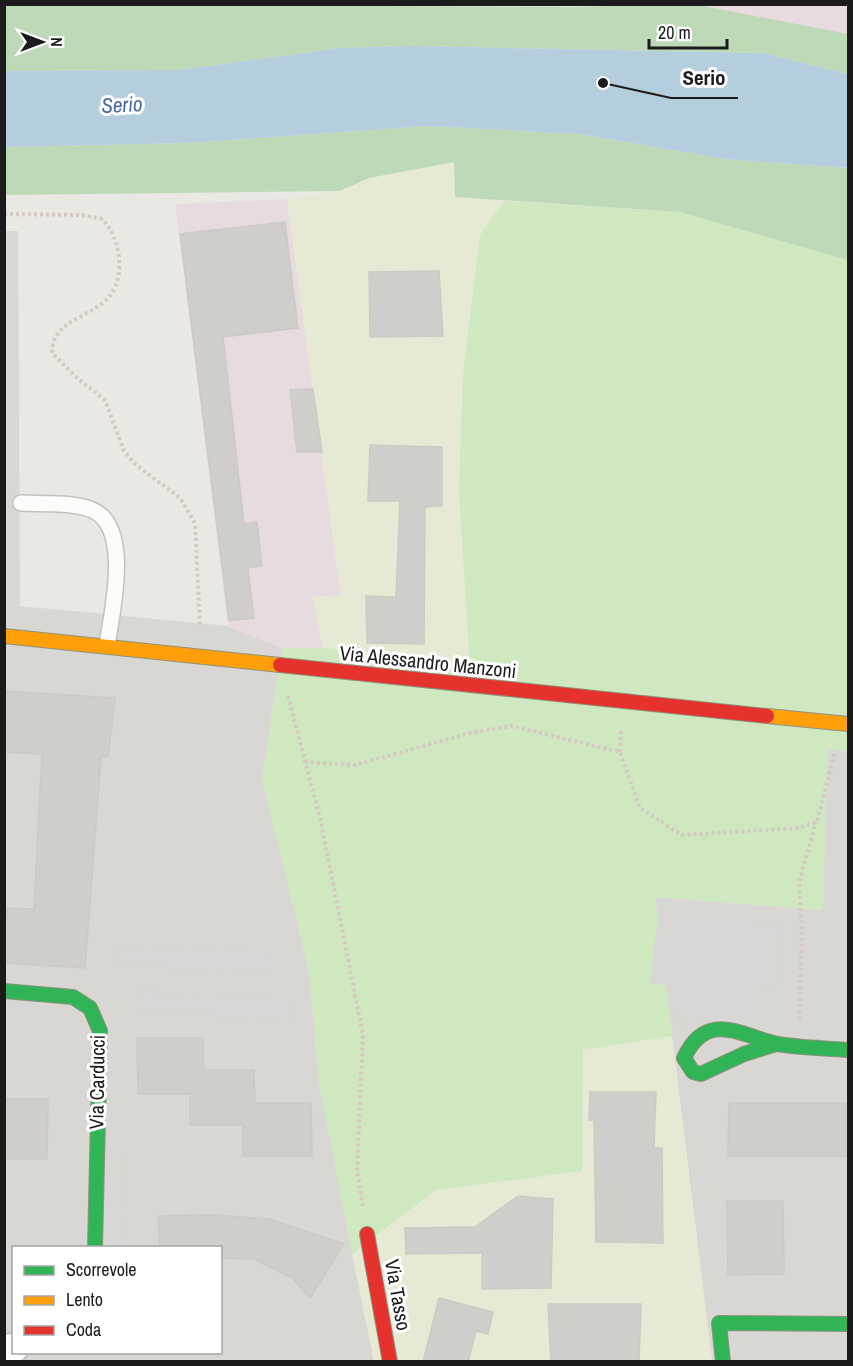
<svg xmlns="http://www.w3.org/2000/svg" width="853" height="1366" viewBox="0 0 853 1366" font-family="'Archivo Narrow',sans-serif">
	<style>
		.residential { fill: #d8d7d4; fill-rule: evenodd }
		.industrial { fill: #e7dbe0 }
		.farmland { fill: #e6ead5 }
		.grass { fill: #cfe8c0 }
		.forest { fill: #bed9b8 }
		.parking { fill: #d8d7d5 }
		.water { fill: #b5cedd }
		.building { fill: #d0ceca; stroke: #cccac4; stroke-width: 1.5 }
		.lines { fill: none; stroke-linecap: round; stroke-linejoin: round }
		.lane-casing { stroke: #c2c2bf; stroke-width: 18 }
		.street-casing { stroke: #c2c2bf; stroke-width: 32 }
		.fast-casing { stroke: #8d927c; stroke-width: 16 }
		.slow-casing { stroke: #8d927c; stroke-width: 16 }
		.jam-casing { stroke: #8d927c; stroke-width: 16 }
		.path { stroke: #d6c9c4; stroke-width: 4; stroke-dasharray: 3 3; stroke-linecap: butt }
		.lane { stroke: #fcfcfb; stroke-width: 15 }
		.street { stroke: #fcfcfb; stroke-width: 28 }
		.fast { stroke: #30b455; stroke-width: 14 }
		.slow { stroke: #ff9f0a; stroke-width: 14 }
		.jam { stroke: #e5322d; stroke-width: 14 }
		.labels { text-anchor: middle; stroke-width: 6; stroke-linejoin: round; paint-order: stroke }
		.street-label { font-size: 20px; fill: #1b1b1b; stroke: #fff }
		.water-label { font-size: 21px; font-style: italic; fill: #4867a9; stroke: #fff }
		.leader { fill: none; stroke: #1b1b1b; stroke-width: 2 }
		.callout-dot { fill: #1b1b1b; stroke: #fff; stroke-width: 2 }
		.callout-label { font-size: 21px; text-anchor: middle; font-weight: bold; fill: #1b1b1b; stroke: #fff; stroke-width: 6; stroke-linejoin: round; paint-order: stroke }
	</style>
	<rect width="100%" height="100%" fill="#e9e8e3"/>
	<path class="residential" d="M4 231H18L20 606 228 626 282 648 262 780 309 970 319 1083 374 1361H5ZM14 1248H220V1352H14Z
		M828 749 848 751V1361H712L655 897 822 910Z"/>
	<path class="industrial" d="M693 5H848V34L792 24Z
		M287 199 341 596 313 597 323 648H282L228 626 175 204Z"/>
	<path class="farmland" d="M455 162V197L504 201 480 235 459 491 470 668 323 648 313 597 341 595 287 199 340 191 369 178Z
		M672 1036 712 1361H374L352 1254 436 1190 582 1171V1050Z"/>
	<path class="grass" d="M504 201 680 212 848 260V751L828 749 823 910 655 897 672 1036 583 1050 582 1171 436 1190 352 1254 319 1083 309 970 262 780 282 648H323L470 667 459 491 463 375 480 235Z"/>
	<path class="forest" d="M5 4 571 7 693 4 848 34V74L764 53 412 46 339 48 180 70 5 71Z
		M428 126 579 134 724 159 848 168V260L680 212 455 197 454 162 369 178 340 191 5 195 4 147 188 143Z"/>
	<path class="parking" d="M658 914 783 923 780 990 759 989V1016H706L687 1030 672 1006 670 985 650 984Z
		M116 944 275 953V974L114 965Z
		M139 991 291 1000 290 1020 138 1012Z
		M104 1149 124 1152 122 1247 102 1248Z"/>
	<path class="water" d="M412 46 764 53 848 74V168L724 159 579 134 428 126 188 143 5 147V71L180 70 339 48Z"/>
	<path class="building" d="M285 222 298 328 223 337 244 524 257 522 262 566 248 568 254 618 229 621 180 234Z
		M439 271 443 336 370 337 369 272Z
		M313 389 322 452H297L290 390Z
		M370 445 442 447V506L425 507 424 644 367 643 366 596 396 597 400 501H368Z
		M4 691 115 698 108 757H101L85 968 4 963 6 908 34 909 42 754 4 752Z
		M137 1038H203L204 1070H254L255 1103H311L312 1156H243V1125H190V1094H138Z
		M590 1092H656L654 1148H662L663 1243 596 1242 594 1120H589Z
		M4 1099H48L47 1159H4Z
		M729 1103H849V1156H728Z
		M518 1196 553 1199 551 1288 482 1289V1253L406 1254 405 1228 475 1227Z
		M727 1201H783L784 1274 728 1275Z
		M214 1215 269 1219 344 1244 310 1298 292 1278 253 1259 220 1258V1248H160L158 1216Z
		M439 1298 493 1312 488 1334 476 1331 468 1362H423Z
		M548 1304H641L639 1362H551Z"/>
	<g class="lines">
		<defs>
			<path id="lane" d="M21 503C43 504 68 502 90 509 133 524 112 612 107 645"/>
			<path id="street" d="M4 1349 14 1348"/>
			<path id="fast" d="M4 991 73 997 90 1008 100 1031 95 1248
				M776 1044 744 1054 701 1074 693 1072 684 1058C707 1008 743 1037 778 1044 801 1048 825 1048 848 1050
				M723 1362 719 1323 848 1324"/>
			<path id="slow" d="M4 636 280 665
				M767 716 848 724"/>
			<path id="jam" d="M280 665 767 716
				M367 1234 390 1362"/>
		</defs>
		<use href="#lane" class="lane-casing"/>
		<use href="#street" class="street-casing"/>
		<use href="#fast" class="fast-casing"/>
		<use href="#slow" class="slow-casing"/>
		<use href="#jam" class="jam-casing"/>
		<path class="path" d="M4 214 82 215 103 219C115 236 120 248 119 270 117 321 52 309 52 353L78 379 105 400 124 451 135 464 180 498 195 523 200 628
			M288 696 320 818 363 1035 357 1169 363 1207
			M620 752 621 729
			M305 762 355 765 474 732 512 726 620 752 640 808 682 835 797 828 817 822 835 751
			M799 1019 802 933 799 882 816 822"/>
		<use href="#lane" class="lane"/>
		<use href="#street" class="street"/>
		<use href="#fast" class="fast"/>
		<use href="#slow" class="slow"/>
		<use href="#jam" class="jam"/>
	</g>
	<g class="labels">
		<g class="street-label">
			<text transform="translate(428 662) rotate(6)" y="7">Via Alessandro Manzoni</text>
			<text transform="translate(97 1082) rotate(-89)" y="7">Via Carducci</text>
			<text transform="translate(398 1295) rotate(80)" y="7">Via Tasso</text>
		</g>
		<g class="water-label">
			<text transform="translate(122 105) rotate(-3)" y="7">Serio</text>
		</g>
	</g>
	<path class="leader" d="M603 83L671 98H738"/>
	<circle class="callout-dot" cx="603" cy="83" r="6"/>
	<g class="callout-label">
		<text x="704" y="85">Serio</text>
	</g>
	<rect width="853" height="1366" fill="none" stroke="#1b1b1b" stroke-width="12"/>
	<rect x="12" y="1246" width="210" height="108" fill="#ffffff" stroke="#a4a4a4" stroke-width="1.5"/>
	<rect x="24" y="1266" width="30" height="9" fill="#30b455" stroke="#a4a4a4" stroke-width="1.5"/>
	<text x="66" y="1276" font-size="18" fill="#1b1b1b">Scorrevole</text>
	<rect x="24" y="1296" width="30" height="9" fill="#ff9f0a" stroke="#a4a4a4" stroke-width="1.5"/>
	<text x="66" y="1306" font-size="18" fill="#1b1b1b">Lento</text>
	<rect x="24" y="1326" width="30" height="9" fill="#e5322d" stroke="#a4a4a4" stroke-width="1.5"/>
	<text x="66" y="1336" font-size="18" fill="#1b1b1b">Coda</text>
	<g transform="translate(42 42) rotate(90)" stroke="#ffffff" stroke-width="4.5" paint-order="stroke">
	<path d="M0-4.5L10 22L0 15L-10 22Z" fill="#1b1b1b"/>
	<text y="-9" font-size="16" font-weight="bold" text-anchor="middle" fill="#1b1b1b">N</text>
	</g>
	<path d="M649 39v9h78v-9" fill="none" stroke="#1b1b1b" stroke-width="3"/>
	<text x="658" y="39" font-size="18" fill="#1b1b1b" stroke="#ffffff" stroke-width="4.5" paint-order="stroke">20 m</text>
</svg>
